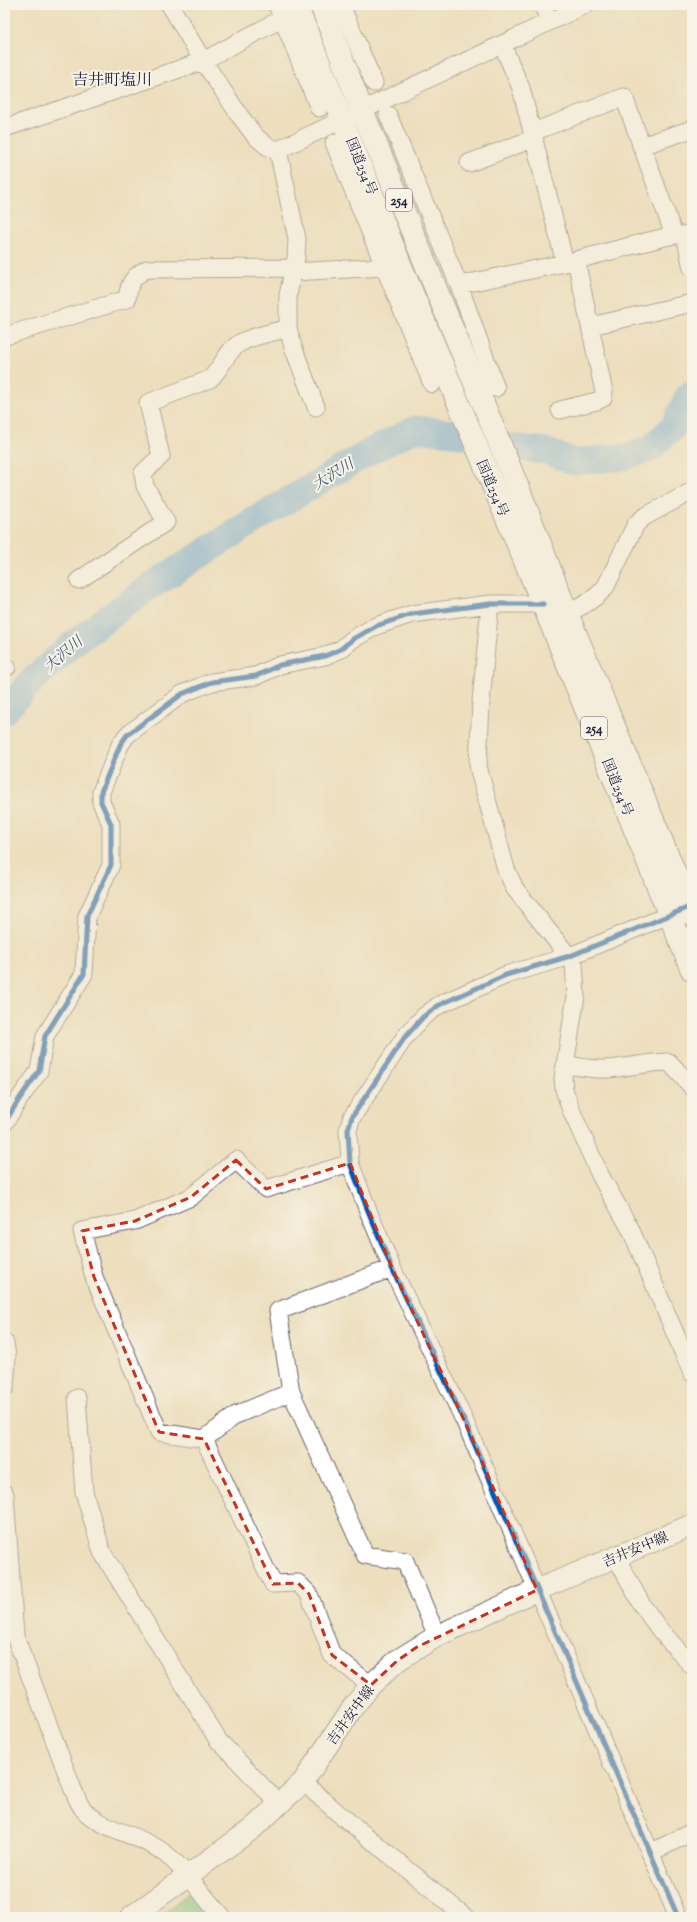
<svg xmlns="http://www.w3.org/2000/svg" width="697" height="1922" viewBox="0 0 697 1922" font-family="'Sorts Mill Goudy','Noto Serif JP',serif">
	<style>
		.green { fill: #81cb88; stroke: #527662 }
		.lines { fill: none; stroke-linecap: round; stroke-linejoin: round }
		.river { stroke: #6ba9dd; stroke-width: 27 }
		.minor-casing { stroke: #696469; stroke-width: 19 }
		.major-casing { stroke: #696469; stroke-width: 23 }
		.highway-casing { stroke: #696469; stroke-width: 24 }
		.minor { stroke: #fff; stroke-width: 17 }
		.major { stroke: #fff; stroke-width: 21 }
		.highway { stroke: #fff; stroke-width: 22 }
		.cycleway-casing { stroke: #f7f3e8; stroke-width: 8 }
		.cycleway { stroke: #0057b8; stroke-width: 5 }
		.marked { fill: none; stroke: #c8321e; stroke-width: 3; stroke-dasharray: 8 5; stroke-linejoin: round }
		.labels { text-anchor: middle; stroke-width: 4; stroke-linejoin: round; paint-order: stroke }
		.shield { fill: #f7f3e8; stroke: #62616f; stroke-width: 1 }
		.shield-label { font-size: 13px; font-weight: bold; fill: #22223b }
		.street-label { font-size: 14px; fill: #22223b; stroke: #f7f3e8 }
		.water-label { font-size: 15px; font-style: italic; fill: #3f587c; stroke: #f7f3e8 }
		.quarter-label { font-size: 16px; fill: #22223b; stroke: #f7f3e8 }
	</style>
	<rect width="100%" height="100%" fill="#f7f3e8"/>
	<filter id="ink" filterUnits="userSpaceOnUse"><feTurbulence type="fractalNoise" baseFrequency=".025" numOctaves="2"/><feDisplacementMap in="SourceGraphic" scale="8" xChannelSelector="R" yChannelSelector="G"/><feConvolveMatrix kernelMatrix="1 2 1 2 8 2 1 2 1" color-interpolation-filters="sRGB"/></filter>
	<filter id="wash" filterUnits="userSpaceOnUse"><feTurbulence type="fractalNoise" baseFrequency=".012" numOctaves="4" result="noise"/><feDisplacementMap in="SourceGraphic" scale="16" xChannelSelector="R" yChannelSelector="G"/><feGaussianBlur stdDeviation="0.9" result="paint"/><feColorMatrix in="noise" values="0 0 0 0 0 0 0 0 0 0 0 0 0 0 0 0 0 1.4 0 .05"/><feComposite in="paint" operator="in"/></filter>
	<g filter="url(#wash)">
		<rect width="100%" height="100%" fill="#eddfbe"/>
		<path class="green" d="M190 1891 215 1917H159Z"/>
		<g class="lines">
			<path class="river" d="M5 711 34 679 75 642 148 588 258 518 371 451 415 429 452 433 511 447 546 451 574 462 624 457 650 449 674 426 688 396 692 393"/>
		</g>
	</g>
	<g filter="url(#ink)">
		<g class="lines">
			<defs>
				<path id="minor" d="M170 5 203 61 240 116 255 136 268 147 278 150 585 5
					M277 5 319 108
					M341 5 374 83
					M542 5 550 21
					M502 44 521 88 565 263
					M388 115 459 285 496 388
					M5 128 203 61 283 18
					M533 132 624 97 674 235
					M334 143 432 384
					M641 146 692 129
					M278 150 297 239 296 258 288 295V328L293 347 316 407
					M469 163 535 138
					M685 235 692 268
					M292 272 385 267
					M459 285 565 263 657 239 674 235H685L692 232
					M591 326 692 303
					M5 336 127 299C129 283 133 276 147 269L293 268
					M560 410 597 401 603 398 604 392 576 260
					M79 580 166 522 145 486 143 473 161 456 148 403 210 379C221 369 227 350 240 343 251 336 275 332 288 328
					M490 604 481 702 478 765 480 774 506 869 515 889 574 963 576 996 563 1078 564 1089 571 1110 600 1175 631 1230 692 1373
					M567 613C582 607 594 600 605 588L636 524 644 517 692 491
					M5 667H7
					M565 1065C578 1066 592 1070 605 1069 627 1068 647 1062 669 1062L692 1087
					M5 1122 20 1098 39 1071 45 1036 84 974 87 916 111 865V824L101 802V792L120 745 127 735 182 694 199 687 212 682 256 676 280 665 325 656 341 649 353 639 376 626 412 614 490 604H543
					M392 1268 278 1311 291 1392 365 1555 405 1561 437 1636
					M5 1343 7 1357 5 1388
					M291 1392 236 1415 204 1439 273 1584 298 1583 309 1594 332 1655 371 1685
					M77 1398 84 1492 102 1552 218 1740 280 1805
					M204 1439 159 1432 94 1277 82 1231 135 1221 191 1197 236 1160 266 1189 350 1163
					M5 1494 15 1636 72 1787C75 1794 78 1803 83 1809 98 1828 139 1835 160 1850 186 1868 201 1894 222 1917
					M616 1557 642 1605 660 1630 692 1666
					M303 1782 338 1813 466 1917
					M650 1853 692 1832
					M678 1917 465 1422 392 1268 367 1208 350 1163 348 1130 352 1117 405 1037 423 1017 439 1005 506 975 570 956 681 910"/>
				<path id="major" d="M131 1917 252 1829 303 1782 353 1707 371 1685 398 1660 437 1636 537 1590 692 1525"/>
				<path id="highway" d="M296 5 405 276 543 604 692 970
					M321 5 362 110 519 490 567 613 692 914"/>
			</defs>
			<use href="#minor" class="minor-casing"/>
			<use href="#major" class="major-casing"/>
			<use href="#highway" class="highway-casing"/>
			<use href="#minor" class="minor"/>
			<use href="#major" class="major"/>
			<use href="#highway" class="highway"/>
			<defs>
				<path id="cycleway" d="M5 1122 20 1098 39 1071 45 1036 84 974 87 916 111 865V824L101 802V792L120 745 127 735 182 694 199 687 212 682 256 676 280 665 325 656 341 649 353 639 376 626 412 614 490 604H543
					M678 1917 465 1422 392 1268 367 1208 350 1163 348 1130 352 1117 405 1037 423 1017 439 1005 506 975 570 956 692 906"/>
			</defs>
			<use href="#cycleway" class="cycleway-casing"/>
			<use href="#cycleway" class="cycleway"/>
		</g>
	</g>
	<path d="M0 0H697V1922H0ZM236 1160 266 1189 350 1163 392 1268 465 1422 537 1590 417 1647 398 1660 371 1685 332 1655 309 1594 298 1583 273 1584 204 1439 159 1432 94 1277 82 1231 135 1221 191 1197Z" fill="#eddfbe" fill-opacity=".55" fill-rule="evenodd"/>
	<path class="marked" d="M236 1160 266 1189 350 1163 392 1268 465 1422 537 1590 417 1647 398 1660 371 1685 332 1655 309 1594 298 1583 273 1584 204 1439 159 1432 94 1277 82 1231 135 1221 191 1197Z"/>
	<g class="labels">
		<g class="shield">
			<rect x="386" y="189" width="26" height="22" rx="3"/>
			<rect x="581" y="717" width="26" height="22" rx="3"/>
		</g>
		<g class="shield-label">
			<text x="399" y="205">254</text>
			<text x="594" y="733">254</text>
		</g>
		<g class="street-label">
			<text transform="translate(362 166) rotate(68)" y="5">国道254号</text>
			<text transform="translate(493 488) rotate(67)" y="5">国道254号</text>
			<text transform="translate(618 787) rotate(68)" y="5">国道254号</text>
			<text transform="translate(635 1549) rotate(-23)" y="5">吉井安中線</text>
			<text transform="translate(350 1715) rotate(-54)" y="5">吉井安中線</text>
		</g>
		<g class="water-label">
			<text transform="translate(333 474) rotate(-32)" y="5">大沢川</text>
			<text transform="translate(63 654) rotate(-41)" y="5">大沢川</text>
		</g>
		<g class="quarter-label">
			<text x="112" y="85">吉井町塩川</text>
		</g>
	</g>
	<rect width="697" height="1922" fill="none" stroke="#f7f3e8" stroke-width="20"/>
</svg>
